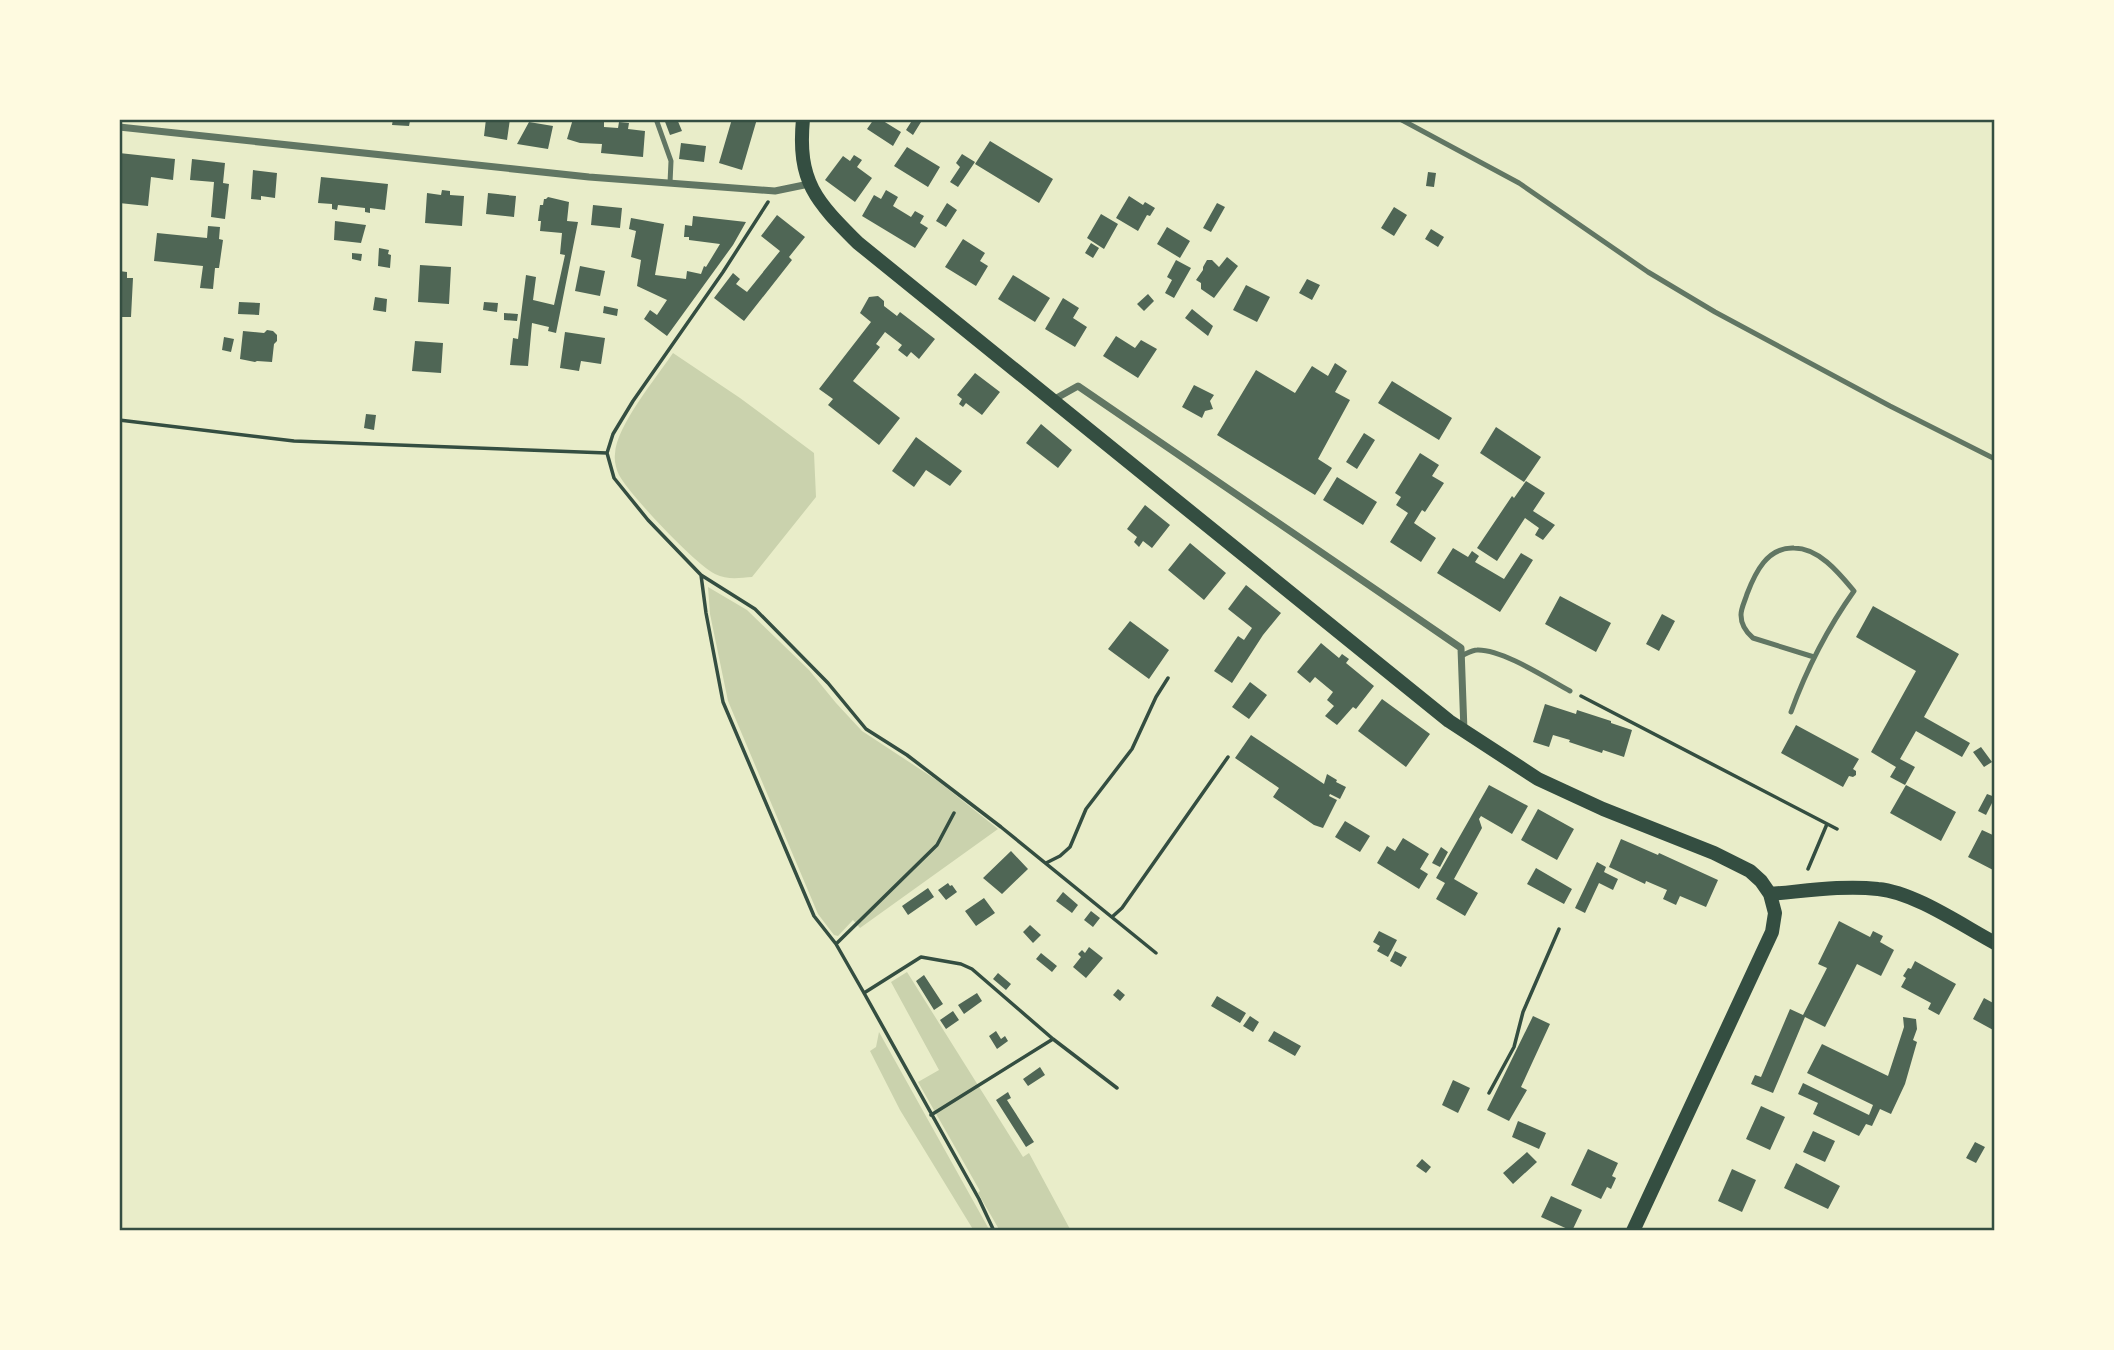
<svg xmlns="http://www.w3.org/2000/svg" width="2114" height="1350" viewBox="0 0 2114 1350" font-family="'DM Sans',sans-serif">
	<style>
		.green { fill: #cad2ad }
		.building { fill: #4f6655 }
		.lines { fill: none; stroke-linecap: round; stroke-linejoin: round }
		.path { stroke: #344e41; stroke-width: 3.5 }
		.service { stroke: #617663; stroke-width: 5 }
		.minor { stroke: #617663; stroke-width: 7 }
		.secondary { stroke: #344e41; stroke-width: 14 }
		.neatline { fill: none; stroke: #344e41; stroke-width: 2.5 }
	</style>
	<rect width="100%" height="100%" fill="#e9edc9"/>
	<path class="green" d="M673 353 740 398 814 453 816 497 752 577C739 578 727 580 715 574 696 565 629 494 619 475 616 469 614 460 615 454 616 426 657 377 673 353Z
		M708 587 747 610 809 670 836 703 862 731 938 781 998 829 860 928 853 920 838 936 834 935 818 914 728 701 710 614Z
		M907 972 1023 1157 1029 1153 1071 1231H1000L978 1193 980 1191 918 1082 939 1070 891 982Z
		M879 1032 990 1231H974L900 1110 870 1051 876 1047Z"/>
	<path class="building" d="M393 119H419V122L410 121 409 126 392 125Z
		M486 119H510L507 140 484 136Z
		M573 119H604V127L618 128 619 122 629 123 628 129 645 131 643 157 601 153 602 144 580 143 567 139Z
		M664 119H677L682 131 670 135Z
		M732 119H757L742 170 719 163Z
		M874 119H880L901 132 893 146 867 129Z
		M913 119 921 122 913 135 906 130Z
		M529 122 553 126 548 149 517 144Z
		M990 141 1053 179 1039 203 975 164Z
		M681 143 706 146 704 162 679 159Z
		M907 147 940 167 928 187 894 166Z
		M119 153 175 159 173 180 151 177 148 206 119 203Z
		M962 154 975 162 958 187 950 182 960 167 956 163Z
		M854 155 862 160 857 167 872 178 855 202 825 180 843 156 850 161Z
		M192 159 225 163 223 183 229 184 225 219 211 217 214 182 190 180Z
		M253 170 277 173 275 198 261 196V200L251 199Z
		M1428 172 1436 173 1434 187 1426 186Z
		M321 177 388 184 385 210 370 208V213L365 212V208L338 205 337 210 332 209V204L318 203Z
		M442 190 450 191V195L464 196 462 226 425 223 427 193 441 195Z
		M886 190 898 197 893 206 911 217 915 211 924 216 920 223 928 228 915 248 862 216 874 195 881 199Z
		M488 193 516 196 514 217 486 214Z
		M1129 196 1143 205 1145 202 1155 208 1150 216 1147 215 1138 231 1116 218Z
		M548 197 569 202 567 221 578 222 556 333 548 331 549 327 532 323 528 366 510 365 513 338 518 339 526 275 536 277 533 300 554 305 565 255 560 254 562 233 540 231 541 221H538L540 205H543L544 199H546Z
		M947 203 957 210 946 227 936 221Z
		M1217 203 1225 207 1211 232 1203 228Z
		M593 205 622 208 620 228 591 225Z
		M1394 207 1407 215 1394 236 1381 228Z
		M1101 214 1118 224 1104 249 1087 238Z
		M777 215 805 237 789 257 792 260 744 321 714 298 733 273 740 279 736 284 747 292 780 251 761 236Z
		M693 216 746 222 733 245 667 336 644 319 650 310 657 315 667 300 637 286 641 260 631 257 636 231 629 229 631 218 664 224 655 275 686 279 687 271 701 274 704 266 706 267 720 244 689 240V237H684L685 225 692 226Z
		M335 221 366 225 361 243 334 240Z
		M208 226 220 227 219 239 223 240 219 268H215L213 289 200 288 203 266 154 261 157 233 207 238Z
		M1167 227 1190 241 1180 258 1157 244Z
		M1431 229 1444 237 1438 247 1425 239Z
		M963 239 985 253 980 261 988 266 976 286 945 267Z
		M1091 243 1099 248 1093 258 1085 253Z
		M379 248 389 250 388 254 391 255 390 268 378 266Z
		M352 253 362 254 361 261 352 259Z
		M1227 257 1238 266 1214 298 1201 289V283L1196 280 1203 270V267L1207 260H1212L1219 267Z
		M1176 260 1191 268 1174 298 1165 293 1172 280 1167 277Z
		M420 265 451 267 449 304 418 302Z
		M580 266 605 271 600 296 575 291Z
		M119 271 127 272V278H133L131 317H121L122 300H119Z
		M1013 275 1050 298 1035 322 998 299Z
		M1307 279 1320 285 1312 300 1299 293Z
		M1246 285 1270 297 1257 322 1233 310Z
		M1148 294 1154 301 1144 311 1137 304Z
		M878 296 884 301V306L897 316 900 312 935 339 919 359 911 352 907 357 898 350 902 345 885 332 876 344 880 347 853 381 900 418 879 445 828 405 833 399 819 389 871 322 860 313 869 297Z
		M375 297 387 299 386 312 373 310Z
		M1063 298 1079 308 1073 318 1087 327 1075 347 1045 329Z
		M239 302 260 303 259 315 238 314Z
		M484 302 498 303 497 312 483 310Z
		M604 306 618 309 617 316 603 313Z
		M1192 309 1213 326 1208 336 1185 318Z
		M504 313 518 314 517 321 504 320Z
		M267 330 273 331 277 335V341L274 344 272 362 257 361 255 362 240 359 243 331 264 333Z
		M565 332 605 338 601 364 581 361 579 371 560 368Z
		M1116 336 1135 348 1141 340 1157 349 1138 378 1103 356Z
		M224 337 234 339 231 352 222 350Z
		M415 341 443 343 441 373 412 371Z
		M1335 363 1347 371 1335 392 1350 400 1318 459 1332 468 1315 495 1217 435 1256 370 1295 393 1312 366 1328 376Z
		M975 373 1000 392 982 415 966 403 963 407 959 404 962 399 957 395Z
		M1392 381 1452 418 1439 440 1378 403Z
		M1194 385 1214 395 1210 401 1213 409 1205 411 1202 418 1182 407Z
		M366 414 376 415 374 430 364 428Z
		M1041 424 1072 450 1058 468 1026 443Z
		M1496 427 1541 457 1524 482 1480 453Z
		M1364 433 1375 440 1357 469 1346 462Z
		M916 437 962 471 950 486 926 470 914 487 892 471Z
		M1420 453 1439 465 1432 476 1444 483 1425 512 1422 510 1414 523 1436 538 1421 562 1390 542 1408 513 1396 505 1401 497 1395 493Z
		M1337 477 1377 502 1363 525 1323 500Z
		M1526 481 1545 493 1533 511 1555 525 1543 540 1535 535 1539 528 1525 518 1497 561 1477 548 1512 496 1514 498Z
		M1145 505 1170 525 1152 548 1143 541 1139 547 1134 542 1137 537 1127 529Z
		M1190 543 1226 573 1204 600 1168 570Z
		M1453 548 1468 557 1472 551 1479 556 1475 562 1504 579 1521 553 1533 560 1500 612 1437 573Z
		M1246 585 1281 613 1263 635 1232 683 1214 671 1238 636 1244 640 1252 628 1228 609Z
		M1560 596 1611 623 1596 652 1545 624Z
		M1873 606 1959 654 1924 717 1970 743 1962 757 1916 731 1900 759 1915 767 1905 785 1890 777 1896 767 1871 752 1916 671 1856 637Z
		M1662 614 1675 621 1659 651 1646 644Z
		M1130 621 1169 650 1149 679 1108 649Z
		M1321 643 1339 658 1342 654 1349 659 1346 663 1374 686 1356 709 1353 707 1337 725 1325 716 1334 706 1327 700 1333 692 1315 677 1310 683 1297 672Z
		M1250 682 1267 695 1249 719 1232 707Z
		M1382 699 1430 734 1406 767 1358 731Z
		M1545 704 1576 714 1577 710 1611 721V723L1632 730 1624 757 1603 750 1602 753 1569 742 1570 740 1553 735 1549 747 1533 742Z
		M1796 725 1859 759 1853 769 1856 771V775L1853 777 1849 776 1843 787 1781 753Z
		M1251 735 1324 784 1327 774 1337 780 1336 782 1346 787 1340 799 1330 794 1329 796 1337 800 1323 828 1314 825 1273 797 1279 788 1235 758Z
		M1981 747 1992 762 1984 767 1973 752Z
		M1489 785 1528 806 1512 834 1481 816 1479 819 1482 828 1454 879 1478 893 1465 916 1436 899 1445 883 1436 878Z
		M1906 785 1956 812 1941 841 1890 813Z
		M1987 794 1995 797 1986 815 1978 811Z
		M1538 809 1574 829 1557 860 1521 840Z
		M1345 821 1370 836 1360 852 1335 837Z
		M1982 830 1995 836V871L1968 857Z
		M1403 838 1429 854 1420 869 1428 874 1419 889 1377 863 1387 846 1395 851Z
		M1621 839 1658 855 1659 853 1718 880 1706 907 1680 896 1676 905 1663 899 1667 890 1646 881 1645 884 1609 867Z
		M1441 847 1448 852 1440 867 1432 863Z
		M1011 851 1028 869 1002 894 983 878Z
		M1597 862 1606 867 1604 872 1618 879 1613 890 1599 883 1585 913 1575 908Z
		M1536 868 1572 889 1564 904 1527 884Z
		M948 883 950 886 952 885 957 892 946 900 938 890Z
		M928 888 934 897 908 915 902 906Z
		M1063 892 1078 905 1072 913 1056 901Z
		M984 898 995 913 976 926 965 911Z
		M1091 911 1100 918 1093 927 1084 920Z
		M1839 921 1870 937 1873 931 1883 936 1880 942 1894 950 1881 976 1857 964 1825 1027 1805 1017 1773 1093 1751 1084 1755 1075 1761 1077 1790 1009 1803 1015 1827 968 1818 964Z
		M1030 925 1041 935 1033 943 1023 932Z
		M1379 931 1397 940 1388 957 1377 951 1380 946 1373 942Z
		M1089 947 1103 958 1086 978 1073 967 1081 957 1078 954 1082 950 1085 953Z
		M1395 951 1407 957 1401 967 1390 961Z
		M1041 953 1057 966 1052 972 1036 959Z
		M1915 961 1956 984 1939 1015 1928 1009 1931 1003 1901 987 1906 978 1903 976 1908 968 1911 969Z
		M998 973 1011 984 1006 990 993 979Z
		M924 975 943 1004 934 1010 916 981Z
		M1118 989 1125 995 1120 1001 1113 995Z
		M977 993 982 1001 964 1014 958 1005Z
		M1217 996 1246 1013 1240 1023 1211 1006Z
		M1984 998 1995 1004V1031L1973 1019Z
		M953 1011 959 1020 946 1029 940 1020Z
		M1250 1016 1259 1022 1253 1032 1243 1026Z
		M1533 1016 1550 1024 1521 1087 1527 1090 1509 1121 1487 1110Z
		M1903 1017 1916 1019 1917 1029 1913 1040 1917 1042 1905 1084 1891 1114 1880 1109 1872 1126 1866 1124 1859 1136 1813 1114 1818 1103 1798 1094 1803 1083 1869 1115 1873 1105 1807 1073 1822 1044 1888 1076 1904 1027Z
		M996 1031 1001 1039 1005 1036 1008 1041 997 1049 989 1036Z
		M1274 1031 1301 1046 1295 1056 1268 1041Z
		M1040 1067 1045 1075 1028 1086 1023 1079Z
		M1453 1080 1470 1088 1458 1113 1442 1105Z
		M1008 1092 1011 1098 1007 1100 1034 1142 1026 1147 996 1100Z
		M1761 1106 1785 1117 1770 1150 1746 1139Z
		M1518 1121 1546 1133 1539 1149 1512 1137Z
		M1813 1131 1835 1141 1825 1162 1803 1152Z
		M1975 1142 1985 1147 1976 1163 1966 1158Z
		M1588 1149 1618 1163 1612 1176 1616 1178 1611 1189 1607 1187 1601 1199 1571 1185Z
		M1527 1152 1537 1162 1513 1184 1503 1173Z
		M1422 1159 1431 1167 1426 1173 1416 1166Z
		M1796 1163 1840 1186 1828 1209 1784 1188Z
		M1732 1169 1756 1180 1742 1212 1718 1201Z
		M1551 1196 1582 1210 1572 1231 1541 1217Z"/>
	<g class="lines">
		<path class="path" d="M768 202 723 272 633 401 613 434 607 453 614 478 648 520 701 575 706 613 723 702 814 916 836 944 864 993 979 1199 994 1231
			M119 420 294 441 607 453
			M701 575 755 609 828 683 866 729 907 755 1001 827 1156 953
			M1581 696 1837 829
			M1046 863 1060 856 1070 847 1086 809 1132 749 1156 697 1168 678
			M1808 869 1827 824
			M1112 917 1122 908 1228 757
			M836 944 937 845 954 813
			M864 993 921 957 961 964 972 969 1053 1039
			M1489 1093 1514 1047 1523 1012 1559 929
			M931 1115 1053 1039 1117 1088"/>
		<path class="service" d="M656 119 671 161 670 183
			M1400 119 1519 183 1648 272 1715 312 1890 406 1995 459
			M1461 656C1466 654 1472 650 1477 650 1502 649 1548 679 1570 691
			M1791 712C1807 668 1827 629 1854 591 1839 573 1819 548 1794 548 1767 547 1755 573 1747 594 1745 601 1741 608 1741 615 1741 624 1746 632 1753 638L1814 657"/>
		<path class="minor" d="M119 127 589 177 775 191 809 184
			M1053 400 1078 386 1461 648 1464 731"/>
		<path class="secondary" d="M803 119C797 182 816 201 858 243L1449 721 1538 779 1603 809 1714 853 1750 871 1761 881 1770 894 1775 913 1772 932 1633 1231
			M1770 894C1806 891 1843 885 1878 889 1914 892 1963 926 1995 943"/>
	</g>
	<rect width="2114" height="1350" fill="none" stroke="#fefae0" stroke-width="242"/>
	<rect x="121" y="121" width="1872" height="1108" class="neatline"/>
</svg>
